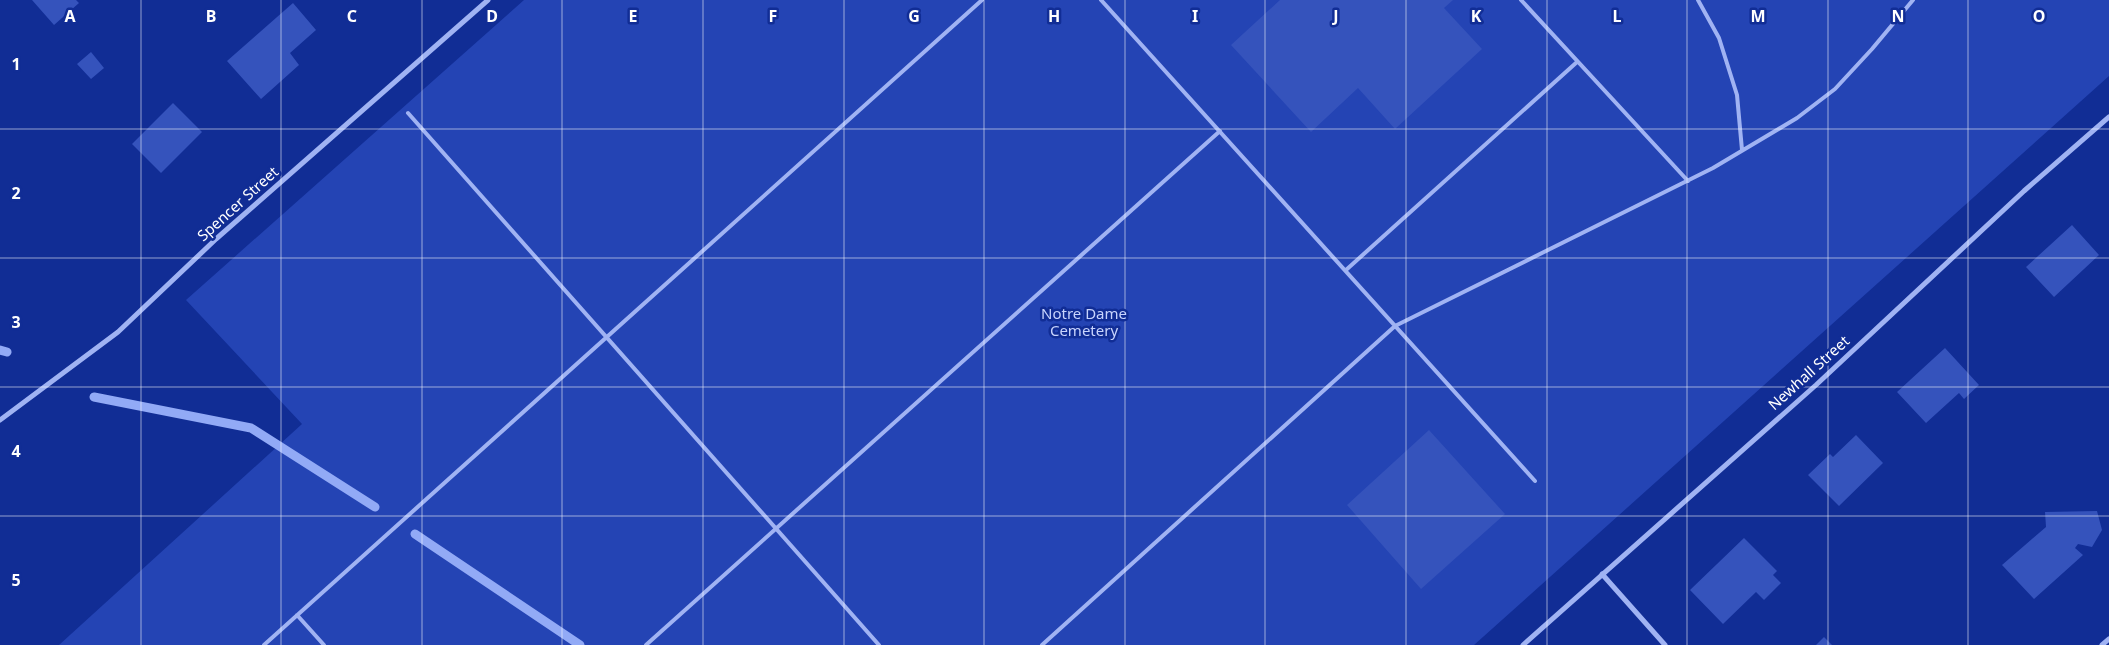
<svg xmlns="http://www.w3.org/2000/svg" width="2109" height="645" viewBox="0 0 2109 645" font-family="'Noto Sans',sans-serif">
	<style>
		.green { fill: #2444b4 }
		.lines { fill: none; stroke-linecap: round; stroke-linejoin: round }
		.stream { stroke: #92aaf6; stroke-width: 9 }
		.building { fill: #3553bc }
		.lane { stroke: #a0b3f3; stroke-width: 4 }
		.street { stroke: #a0b3f3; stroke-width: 5 }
		.grid { fill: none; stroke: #fff; stroke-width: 1; stroke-opacity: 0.55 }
		.labels { text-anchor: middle; stroke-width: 5; stroke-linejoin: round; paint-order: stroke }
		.street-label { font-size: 15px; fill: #fff; stroke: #112d95 }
		.park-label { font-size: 15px; fill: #c8d4fd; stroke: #112d95 }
		.grid-label { font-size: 16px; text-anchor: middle; font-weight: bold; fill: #fff; stroke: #112d95; stroke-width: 5; stroke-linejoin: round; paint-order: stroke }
	</style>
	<rect width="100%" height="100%" fill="#112d95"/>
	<path class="green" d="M524 0H2109V76L1474 645H59L302 424 186 300Z"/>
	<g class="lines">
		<path class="stream" d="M0 350 7 352
			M94 397 251 428 375 507
			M415 534 580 645"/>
	</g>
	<path class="building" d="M32 0H76L79 3 54 25Z
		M1280 0H1453L1444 8 1482 49 1395 129 1358 88 1311 132 1231 45Z
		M293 3 316 30 290 53 299 65 261 99 227 61Z
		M91 52 104 68 91 79 77 64Z
		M173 103 202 132 161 173 132 144Z
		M2072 225 2099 255 2054 297 2026 267Z
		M1945 348 1979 385 1964 399 1959 393 1926 423 1897 392Z
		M1429 430 1505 514 1421 589 1347 505Z
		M1856 435 1883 463 1839 506 1808 475 1830 454 1833 457Z
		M2097 511 2102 530 2092 547 2078 544 2075 548 2083 555 2034 599 2002 565 2046 527 2045 512Z
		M1744 538 1777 571 1773 575 1781 583 1764 600 1756 592 1723 624 1690 590Z
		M1824 637 1832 645H1816Z"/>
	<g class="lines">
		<path class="lane" d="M1101 0 1535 481
			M1521 0 1688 181
			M1698 0 1719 38 1737 95 1742 150
			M408 113 879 645
			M1346 270 1577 62
			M297 615 324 645
			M264 645 982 0
			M646 645 1220 131
			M1042 645 1395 326 1713 168 1797 118 1835 89 1872 49 1913 0"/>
		<path class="street" d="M0 420 118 332 216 239 488 0
			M1602 574 1665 645
			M1523 645 1816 385 2024 191 2109 117
			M2102 645 2109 639"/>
	</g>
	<path class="grid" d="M141 0V645M281 0V645M422 0V645M562 0V645M703 0V645M844 0V645M984 0V645M1125 0V645M1265 0V645M1406 0V645M1547 0V645M1687 0V645M1828 0V645M1968 0V645M0 129H2109M0 258H2109M0 387H2109M0 516H2109"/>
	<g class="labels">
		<g class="street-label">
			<text transform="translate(238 204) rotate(-42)" y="5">Spencer Street</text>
			<text transform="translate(1809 373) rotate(-42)" y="5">Newhall Street</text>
		</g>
		<g class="park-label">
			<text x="1084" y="319">Notre Dame<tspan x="1084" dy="17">Cemetery</tspan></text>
		</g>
	</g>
	<g class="grid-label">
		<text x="70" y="22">A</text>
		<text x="211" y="22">B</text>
		<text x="352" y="22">C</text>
		<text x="492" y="22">D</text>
		<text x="633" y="22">E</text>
		<text x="773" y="22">F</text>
		<text x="914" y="22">G</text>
		<text x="1054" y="22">H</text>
		<text x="1195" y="22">I</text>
		<text x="1336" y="22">J</text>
		<text x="1476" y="22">K</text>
		<text x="1617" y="22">L</text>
		<text x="1758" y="22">M</text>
		<text x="1898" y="22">N</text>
		<text x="2039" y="22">O</text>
		<text x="16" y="70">1</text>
		<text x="16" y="199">2</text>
		<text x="16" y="328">3</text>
		<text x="16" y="457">4</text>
		<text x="16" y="586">5</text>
	</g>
</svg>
